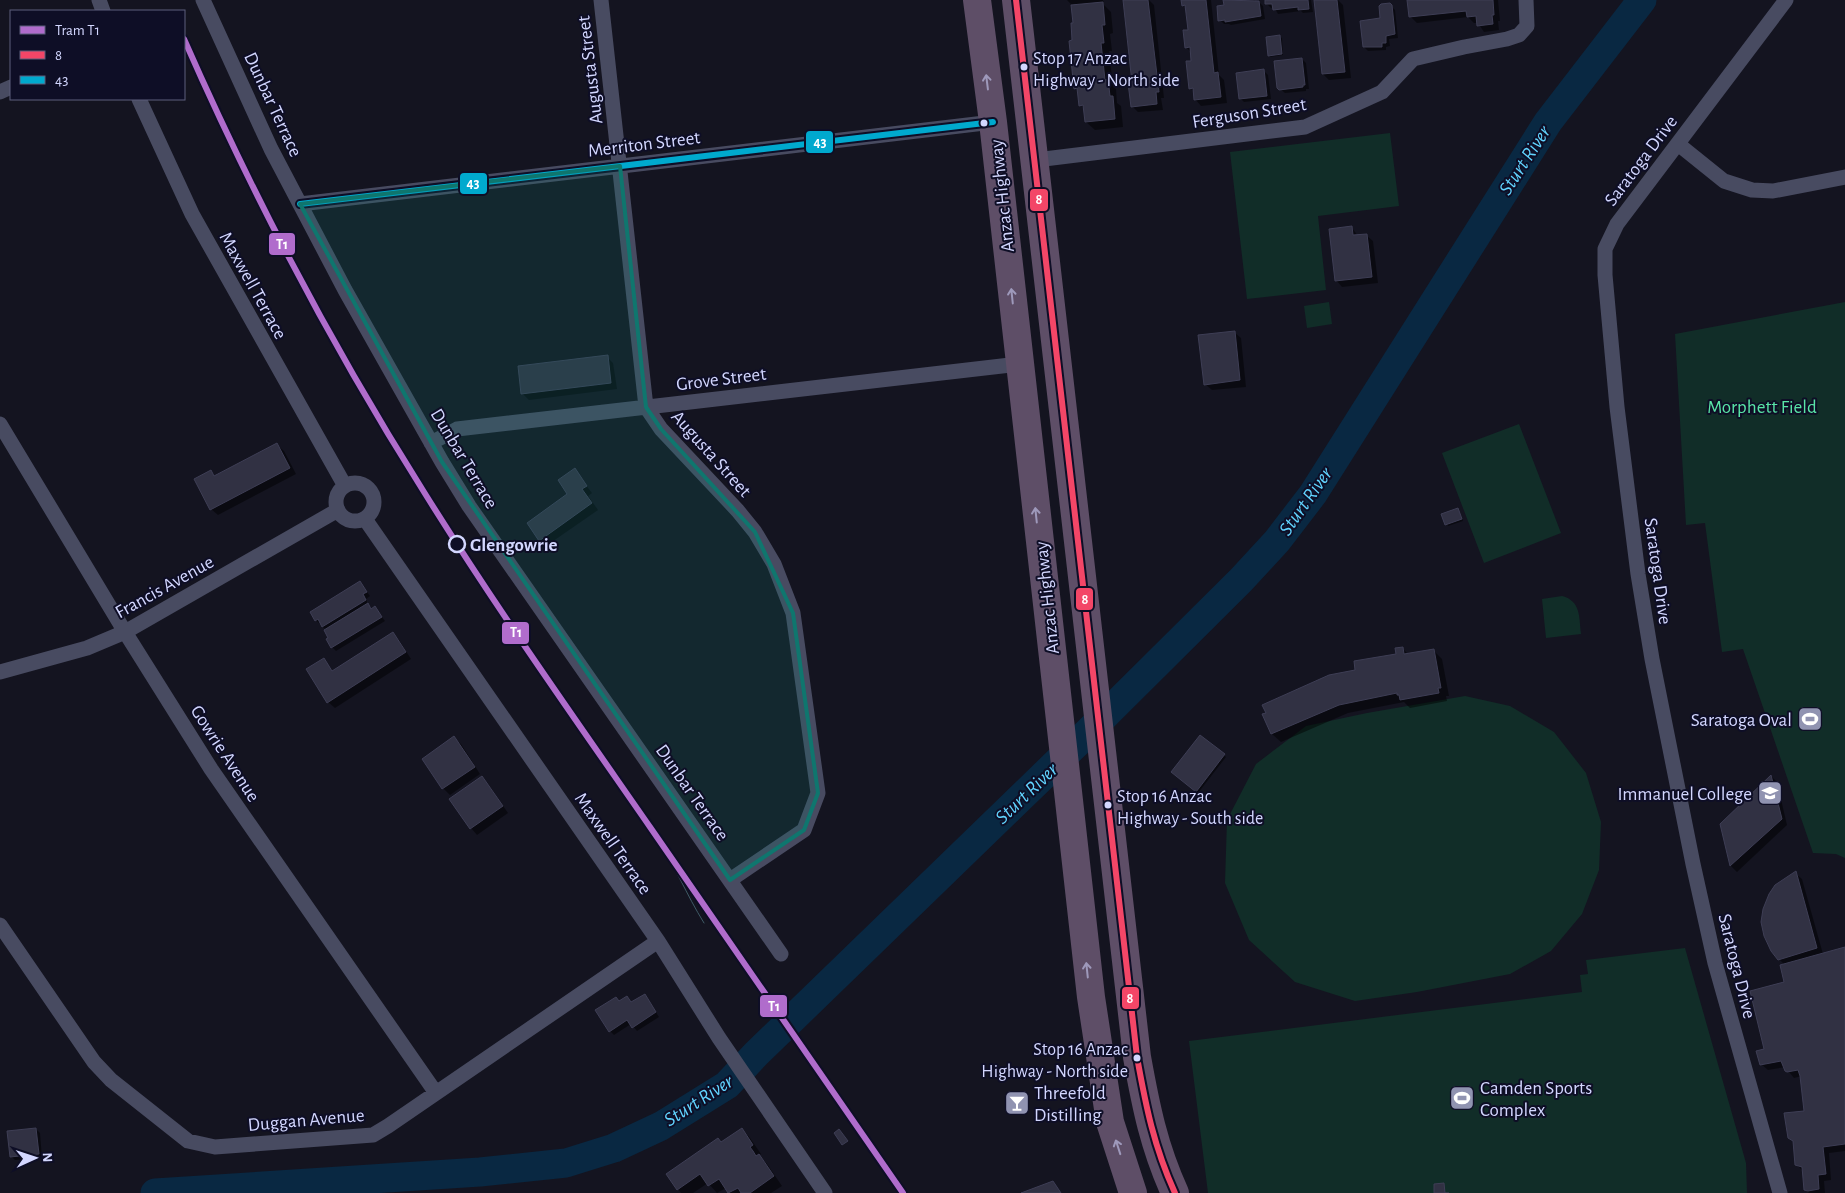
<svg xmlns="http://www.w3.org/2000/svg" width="1845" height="1193" viewBox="0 0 1845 1193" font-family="'Alegreya Sans',sans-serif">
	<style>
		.green { fill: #112d28 }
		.shadow { fill: #0007 }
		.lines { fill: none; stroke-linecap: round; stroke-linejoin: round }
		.river { stroke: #092842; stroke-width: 29 }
		.building { fill: #313143; stroke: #3e3e55 }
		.street { stroke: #484b61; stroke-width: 15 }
		.highway { stroke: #5e4e67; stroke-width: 28 }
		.tram { stroke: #3e5a66; stroke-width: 1 }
		.bus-1-casing { stroke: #0e0e26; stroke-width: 10 }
		.bus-2-casing { stroke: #0e0e26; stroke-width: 10 }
		.bus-1 { stroke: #f34667; stroke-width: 6 }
		.bus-2 { stroke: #00a9ce; stroke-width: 6 }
		.tram-1-casing { stroke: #0e0e26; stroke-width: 10 }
		.tram-1 { stroke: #b06ccc; stroke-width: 6 }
		.oneway { stroke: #9e99bb }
		.marked { fill: #0f766e; fill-opacity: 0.2; stroke: #0f766e; stroke-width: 4; stroke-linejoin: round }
		.bus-dot { fill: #d3d7ff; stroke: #0e0e26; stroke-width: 2 }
		.stop-dot { fill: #0e0e26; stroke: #d3d7ff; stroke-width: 2.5 }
		.labels { text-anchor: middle; stroke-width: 4; stroke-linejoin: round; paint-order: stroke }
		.bus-label { font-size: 18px; fill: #d3d7ff; stroke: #0e0e26; text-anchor: start }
		.street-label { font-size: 19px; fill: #d3d7ff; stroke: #0e0e26 }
		.park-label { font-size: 19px; fill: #59e5a7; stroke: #0e0e26 }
		.stop-label { font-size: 19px; font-weight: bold; fill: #d3d7ff; stroke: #0e0e26; text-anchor: start }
		.poi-label { font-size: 19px; fill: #d3d7ff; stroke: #0e0e26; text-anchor: end }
		.water-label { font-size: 20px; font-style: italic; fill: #61d4ff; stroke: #0e0e26 }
		.line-badge { stroke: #0e0e26; stroke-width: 2 }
		.badge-label { font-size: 14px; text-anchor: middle; font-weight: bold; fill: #fff }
	</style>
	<rect width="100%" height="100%" fill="#141420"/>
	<path class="green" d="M1390 133 1399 206 1318 216 1326 290 1247 299 1230 152Z
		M1329 302 1332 324 1307 328 1304 306Z
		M1845 302V858L1836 854 1813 853 1743 649 1722 652 1705 523 1686 525 1675 334Z
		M1519 424 1561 533 1484 563 1442 453Z
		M1562 596C1581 601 1579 617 1581 634L1546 638 1542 599Z
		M1465 696 1510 706 1554 732 1586 773 1601 822 1599 870 1582 914 1551 951 1510 974 1417 992 1355 1001 1295 982 1249 940 1225 883 1227 820 1256 764 1306 726 1367 713Z
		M1685 948 1746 1163 1747 1193H1208L1189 1041 1582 992 1580 975 1588 974 1586 960Z"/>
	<path class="shadow" d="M1067 0H1103L1104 5 1111 12 1113 33 1110 34 1112 51H1109L1113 87 1116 89 1117 103 1121 106 1123 127 1095 130 1086 122 1084 109 1081 105 1079 91 1076 88 1075 24 1073 6Z
		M1137 0H1149L1154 5 1164 98H1161L1163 110 1138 112 1132 106Z
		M1182 0H1211L1219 75 1224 80 1227 103 1201 106 1195 99 1194 92 1191 88 1193 62 1192 53 1186 47 1190 31 1187 9 1183 5Z
		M1224 0H1255V3L1259 2 1263 6 1265 19 1231 25 1229 24H1224L1220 20 1225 6Z
		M1266 0H1311L1313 12 1303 13 1301 11 1278 14 1274 7 1271 8 1267 4Z
		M1315 0H1338L1343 5 1351 78 1329 80 1323 74Z
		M1408 0H1498L1500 21H1498L1499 30 1484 32 1478 23H1474L1468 17 1417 23 1410 16Z
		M1389 4 1395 10 1398 38 1389 39 1390 46 1386 47V50L1368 51 1364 47Z
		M1280 37 1282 38 1283 55 1270 57 1269 55Z
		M1302 59 1306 63 1309 89H1306V91L1285 93 1279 88Z
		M1264 71 1268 75 1271 99 1244 102 1240 98Z
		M1352 228 1358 236 1366 235 1373 241 1378 283 1342 287 1336 280Z
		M1234 332 1241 338 1246 387 1212 390 1205 384Z
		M607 357 613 363 617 389 529 400 522 393Z
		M277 445 284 451 296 474 218 515 211 509 210 471 216 477Z
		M574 470 592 493 588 496 598 510 546 546 540 540 569 495Z
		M1458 509 1463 521 1448 526 1443 515Z
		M360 583 370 596 366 599 368 605 372 610 375 608 385 621 336 651 332 647 326 630 316 620Z
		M393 634 399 640 411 659 335 708 328 702 324 660 333 672Z
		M1402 648 1409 655 1433 650 1442 659 1449 696H1446L1447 701 1410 708 1404 702 1348 713 1281 742 1272 734 1357 671 1398 655Z
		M1200 736 1226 757 1198 793 1174 774Z
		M454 738 461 744 480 774 450 795 443 788 423 759Z
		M1771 776 1777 782 1787 825 1737 872 1731 866 1721 825Z
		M482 778 488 784 508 813 477 835 471 828Z
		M1795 873 1802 879 1823 954 1845 948V1151L1829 1153 1831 1180 1824 1181 1825 1193H1809L1805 1189 1803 1171 1796 1164 1794 1143 1789 1137 1806 1112 1802 1076 1794 1078 1785 1067 1768 1070 1761 1064 1786 983 1785 965 1779 959Z
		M645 995 659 1017 637 1031 631 1024 614 1035 610 1031 620 1002 627 997 632 1003Z
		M36 1129 40 1133 42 1158 15 1160 11 1156Z
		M742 1129 750 1138 761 1154 759 1155 767 1164 782 1186 771 1193H730L726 1188 717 1193 708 1183 693 1193H681L678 1189 722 1143Z"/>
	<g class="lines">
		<path class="river" d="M155 1193 480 1172 566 1163 614 1148 661 1126 727 1085 756 1054 1077 743 1241 580 1277 541 1313 494 1548 122 1642 0"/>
	</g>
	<path class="building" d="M1123 0H1148L1159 92H1156L1157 104 1131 107 1128 83H1132Z
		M1181 0H1206L1214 73 1218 72 1221 97 1194 100 1193 88 1189 89 1186 61H1191L1190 47 1185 48 1183 30H1188L1185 5 1182 6Z
		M1223 0 1259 1 1261 16 1225 22V20L1218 21 1217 6 1224 5Z
		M1265 0H1308L1309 9 1298 10V7L1273 10 1272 4H1265Z
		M1314 0H1337L1345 72 1322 74Z
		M1407 0H1493L1494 15H1492L1493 24 1477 26 1476 16 1467 17 1466 11 1409 17Z
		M1103 2 1105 25H1102L1104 43H1101L1105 80 1108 79 1110 96H1113L1115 119 1085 122 1083 105 1079 106 1077 88 1074 89 1069 41 1072 40 1071 23H1073L1071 5Z
		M1390 3 1392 5 1395 34 1386 36V43H1382V47H1363L1360 21 1380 18 1379 6 1381 4Z
		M1280 35 1282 54 1268 56 1266 37Z
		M1302 58 1305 85H1303V87L1279 90 1277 88 1274 61Z
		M1264 69 1267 96 1239 99 1236 73Z
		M1352 226 1353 235 1367 234 1372 277 1335 281 1329 229Z
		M1235 331 1240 380 1204 385 1198 335Z
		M608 355 611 383 521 394 518 366Z
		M277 443 290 468 210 510 194 479 211 470 214 476Z
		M575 468 587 486 582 489 592 503 539 541 527 523 567 494 558 480Z
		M1458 508 1462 519 1445 525 1441 514Z
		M360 581 367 592 363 594 366 600 322 627 318 619 315 621 310 612Z
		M368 603 371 609 375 606 382 617 331 648 326 639 328 638 324 630Z
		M393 632 406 652 327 703 306 669 324 658 332 671Z
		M1403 647 1404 654 1434 649 1441 688H1438L1439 693 1400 700 1399 695H1397V693L1339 705 1271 734 1262 714 1266 713 1262 705 1329 675 1355 670 1354 661 1396 654 1395 648Z
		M1200 735 1225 754 1196 792 1171 772Z
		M454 736 475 767 442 789 422 759Z
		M1771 775 1782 819 1730 866 1720 824Z
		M482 776 503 806 470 829 449 799Z
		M1796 871 1817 948 1778 960 1771 951 1764 936 1761 922 1763 909 1769 894 1775 885Z
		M1845 947V1144L1823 1147 1826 1174 1818 1175 1819 1189 1808 1191 1804 1190 1802 1167 1795 1165 1793 1141 1788 1138 1784 1113 1804 1111 1800 1076 1798 1070 1787 1072 1785 1071 1781 1061 1760 1065 1756 1051 1764 1049 1750 991 1784 982 1780 965Z
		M645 994 656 1012 632 1028 627 1020 609 1032 595 1010 616 997 619 1001 627 996 631 1002Z
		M36 1128 39 1154 10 1157 7 1131Z
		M742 1128 753 1145 750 1147 753 1151 756 1156 759 1154 774 1176 750 1193H741L738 1188 728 1193 719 1179 708 1186 700 1174 677 1190 666 1174 718 1138 721 1142Z
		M839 1129 848 1141 842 1145 834 1133Z
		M1053 1181 1061 1193H1021Z
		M1444 1183 1445 1193H1449H1434V1184Z"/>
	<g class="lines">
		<path class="street" d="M99 0 103 11
			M203 0 271 149 345 290 442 462 469 506 781 954
			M601 0 646 407 661 429 738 511 755 532 774 564 793 613 818 793 804 830 730 880
			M0 92 11 87
			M139 99 192 214 345 486
			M1678 144 1724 181 1752 190 1773 191 1845 177
			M1036 160 1305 127 1382 92 1413 59 1464 47 1507 39 1519 35 1527 26 1526 0
			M300 204 993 122
			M0 424 125 632 211 769 436 1093
			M431 443 457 429 1019 364
			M336 502a19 19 0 1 1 38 0a19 19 0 1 1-38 0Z
			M365 519 658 941 719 1038 825 1193
			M0 672 87 648 125 632 338 510
			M0 925 94 1062 111 1080 188 1141 215 1147 373 1135 388 1126 658 941
			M1780 1193 1715 963 1693 864 1652 659 1638 574 1617 407 1605 275V249L1617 224 1786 0"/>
		<path class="highway" d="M977 0 993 122 1091 997 1110 1122 1133 1193
			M1016 0 1137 1057C1146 1107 1154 1147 1175 1193"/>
		<path class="tram" d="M656 835C674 864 686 894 704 923"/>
		<defs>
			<path id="bus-1" d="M1016 0 1137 1057C1146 1107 1154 1147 1175 1193"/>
			<path id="bus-2" d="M300 204 993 122"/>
		</defs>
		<use href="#bus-1" class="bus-1-casing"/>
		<use href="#bus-2" class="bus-2-casing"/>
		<use href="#bus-1" class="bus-1"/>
		<use href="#bus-2" class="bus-2"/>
		<defs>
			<path id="tram-1" d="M184 39C253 196 333 348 424 492 495 606 573 716 650 827 734 949 818 1071 903 1193"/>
		</defs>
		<use href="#tram-1" class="tram-1-casing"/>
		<use href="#tram-1" class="tram-1"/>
	</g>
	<defs><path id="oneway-shaft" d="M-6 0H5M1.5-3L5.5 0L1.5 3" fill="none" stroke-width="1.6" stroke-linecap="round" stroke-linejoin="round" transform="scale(1.25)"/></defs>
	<g class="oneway">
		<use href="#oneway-shaft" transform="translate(987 82) rotate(-97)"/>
		<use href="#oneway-shaft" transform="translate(1012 296) rotate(-96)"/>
		<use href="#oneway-shaft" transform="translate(1036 515) rotate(-96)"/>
		<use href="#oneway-shaft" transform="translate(1087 970) rotate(-96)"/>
		<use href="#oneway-shaft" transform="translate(1118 1147) rotate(-108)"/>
	</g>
	<path class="marked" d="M620 166 646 407 661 429 755 532 793 613 818 793 804 830 730 880 442 462 300 204Z"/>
	<defs>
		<symbol id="stadium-square" viewBox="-11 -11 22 22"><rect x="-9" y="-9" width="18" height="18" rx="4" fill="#9093b1" stroke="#0e0e26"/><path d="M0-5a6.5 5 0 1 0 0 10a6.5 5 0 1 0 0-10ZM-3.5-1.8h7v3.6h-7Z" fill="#fff"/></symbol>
		<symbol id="school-square" viewBox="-11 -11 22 22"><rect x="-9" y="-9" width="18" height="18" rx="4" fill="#9093b1" stroke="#0e0e26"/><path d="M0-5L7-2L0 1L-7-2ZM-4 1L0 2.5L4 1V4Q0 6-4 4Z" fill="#fff"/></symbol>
		<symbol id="bar-square" viewBox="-11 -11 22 22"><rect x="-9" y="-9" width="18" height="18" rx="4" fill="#9093b1" stroke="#0e0e26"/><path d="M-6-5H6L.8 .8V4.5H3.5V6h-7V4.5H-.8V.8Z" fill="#fff"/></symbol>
	</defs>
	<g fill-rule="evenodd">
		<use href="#stadium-square" x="1796" y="705" width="28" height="28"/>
		<use href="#school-square" x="1756" y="779" width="28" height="28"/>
		<use href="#stadium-square" x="1448" y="1084" width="28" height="28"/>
		<use href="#bar-square" x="1003" y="1089" width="28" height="28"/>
	</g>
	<g class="bus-dot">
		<circle cx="1024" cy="67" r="4.5"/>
		<circle cx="984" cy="123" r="4.5"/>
		<circle cx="1108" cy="805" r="4.5"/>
		<circle cx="1137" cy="1058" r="4.5"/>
	</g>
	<circle class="stop-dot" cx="457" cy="544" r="8"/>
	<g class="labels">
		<g class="bus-label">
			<text x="1033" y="64">Stop 17 Anzac<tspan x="1033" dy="22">Highway - North side</tspan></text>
			<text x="1117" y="802">Stop 16 Anzac<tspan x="1117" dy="22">Highway - South side</tspan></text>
			<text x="1128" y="1055" text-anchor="end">Stop 16 Anzac<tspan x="1128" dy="22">Highway - North side</tspan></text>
		</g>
		<g class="street-label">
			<text transform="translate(589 70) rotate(-97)" y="7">Augusta Street</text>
			<text transform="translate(274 104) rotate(65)" y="7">Dunbar Terrace</text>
			<text transform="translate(1249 112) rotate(-9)" y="7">Ferguson Street</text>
			<text transform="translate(644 143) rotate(-7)" y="7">Merriton Street</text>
			<text transform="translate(1640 160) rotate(-53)" y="7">Saratoga Drive</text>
			<text transform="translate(1001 196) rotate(-96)" y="7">Anzac Highway</text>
			<text transform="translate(254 285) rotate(61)" y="7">Maxwell Terrace</text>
			<text transform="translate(721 378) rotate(-7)" y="7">Grove Street</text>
			<text transform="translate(712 453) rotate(48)" y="7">Augusta Street</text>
			<text transform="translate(465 458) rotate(59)" y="7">Dunbar Terrace</text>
			<text transform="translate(1659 571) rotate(82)" y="7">Saratoga Drive</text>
			<text transform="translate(164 586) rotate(-29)" y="7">Francis Avenue</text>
			<text transform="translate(1046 598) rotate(-96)" y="7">Anzac Highway</text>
			<text transform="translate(226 753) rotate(57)" y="7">Gowrie Avenue</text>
			<text transform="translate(693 792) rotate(55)" y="7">Dunbar Terrace</text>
			<text transform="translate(614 843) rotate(55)" y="7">Maxwell Terrace</text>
			<text transform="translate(1738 966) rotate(76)" y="7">Saratoga Drive</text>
			<text transform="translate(306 1119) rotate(-5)" y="7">Duggan Avenue</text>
		</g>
		<g class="park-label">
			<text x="1762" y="413">Morphett Field</text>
		</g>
		<g class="stop-label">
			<text x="470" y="551">Glengowrie</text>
		</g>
		<g class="poi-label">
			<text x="1792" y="726">Saratoga Oval</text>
			<text x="1752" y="800">Immanuel College</text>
			<text x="1480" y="1094" text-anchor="start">Camden Sports<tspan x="1480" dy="22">Complex</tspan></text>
			<text x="1034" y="1099" text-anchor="start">Threefold<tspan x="1034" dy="22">Distilling</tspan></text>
		</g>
		<g class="water-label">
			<text transform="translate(1524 160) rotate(-57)" y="7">Sturt River</text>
			<text transform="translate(1305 501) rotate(-55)" y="7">Sturt River</text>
			<text transform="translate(1026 793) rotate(-44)" y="7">Sturt River</text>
			<text transform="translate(698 1100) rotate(-33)" y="7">Sturt River</text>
		</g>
	</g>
	<g class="line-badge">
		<rect x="805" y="130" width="29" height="24" rx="5" fill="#00a9ce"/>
		<rect x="459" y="172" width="29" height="23" rx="5" fill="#00a9ce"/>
		<rect x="1029" y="188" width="20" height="24" rx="5" fill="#f34667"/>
		<rect x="268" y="232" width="28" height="24" rx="5" fill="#b06ccc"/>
		<rect x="1075" y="587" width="19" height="24" rx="5" fill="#f34667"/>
		<rect x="501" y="621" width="29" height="24" rx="5" fill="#b06ccc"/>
		<rect x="1121" y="986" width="19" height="24" rx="5" fill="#f34667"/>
		<rect x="759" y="994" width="29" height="24" rx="5" fill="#b06ccc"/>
	</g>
	<g class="badge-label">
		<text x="820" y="147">43</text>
		<text x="473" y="188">43</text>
		<text x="1039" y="204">8</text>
		<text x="282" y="249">T1</text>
		<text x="1085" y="604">8</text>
		<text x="516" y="637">T1</text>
		<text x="1130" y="1003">8</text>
		<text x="774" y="1011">T1</text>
	</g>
	<rect x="10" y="10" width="175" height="90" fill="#0e0e26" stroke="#5d5e7d"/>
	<rect x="20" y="26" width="25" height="8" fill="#b06ccc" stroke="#5d5e7d"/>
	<text x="55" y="35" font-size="15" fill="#d3d7ff">Tram T1</text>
	<rect x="20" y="51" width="25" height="8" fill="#f34667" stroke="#5d5e7d"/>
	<text x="55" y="60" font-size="15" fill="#d3d7ff">8</text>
	<rect x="20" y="76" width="25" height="8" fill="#00a9ce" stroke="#5d5e7d"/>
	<text x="55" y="85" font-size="15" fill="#d3d7ff">43</text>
	<g transform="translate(35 1158) rotate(87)" stroke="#0e0e26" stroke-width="4" paint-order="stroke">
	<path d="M0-4L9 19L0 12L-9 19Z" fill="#d3d7ff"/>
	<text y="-8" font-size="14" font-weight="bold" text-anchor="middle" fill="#d3d7ff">N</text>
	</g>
</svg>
